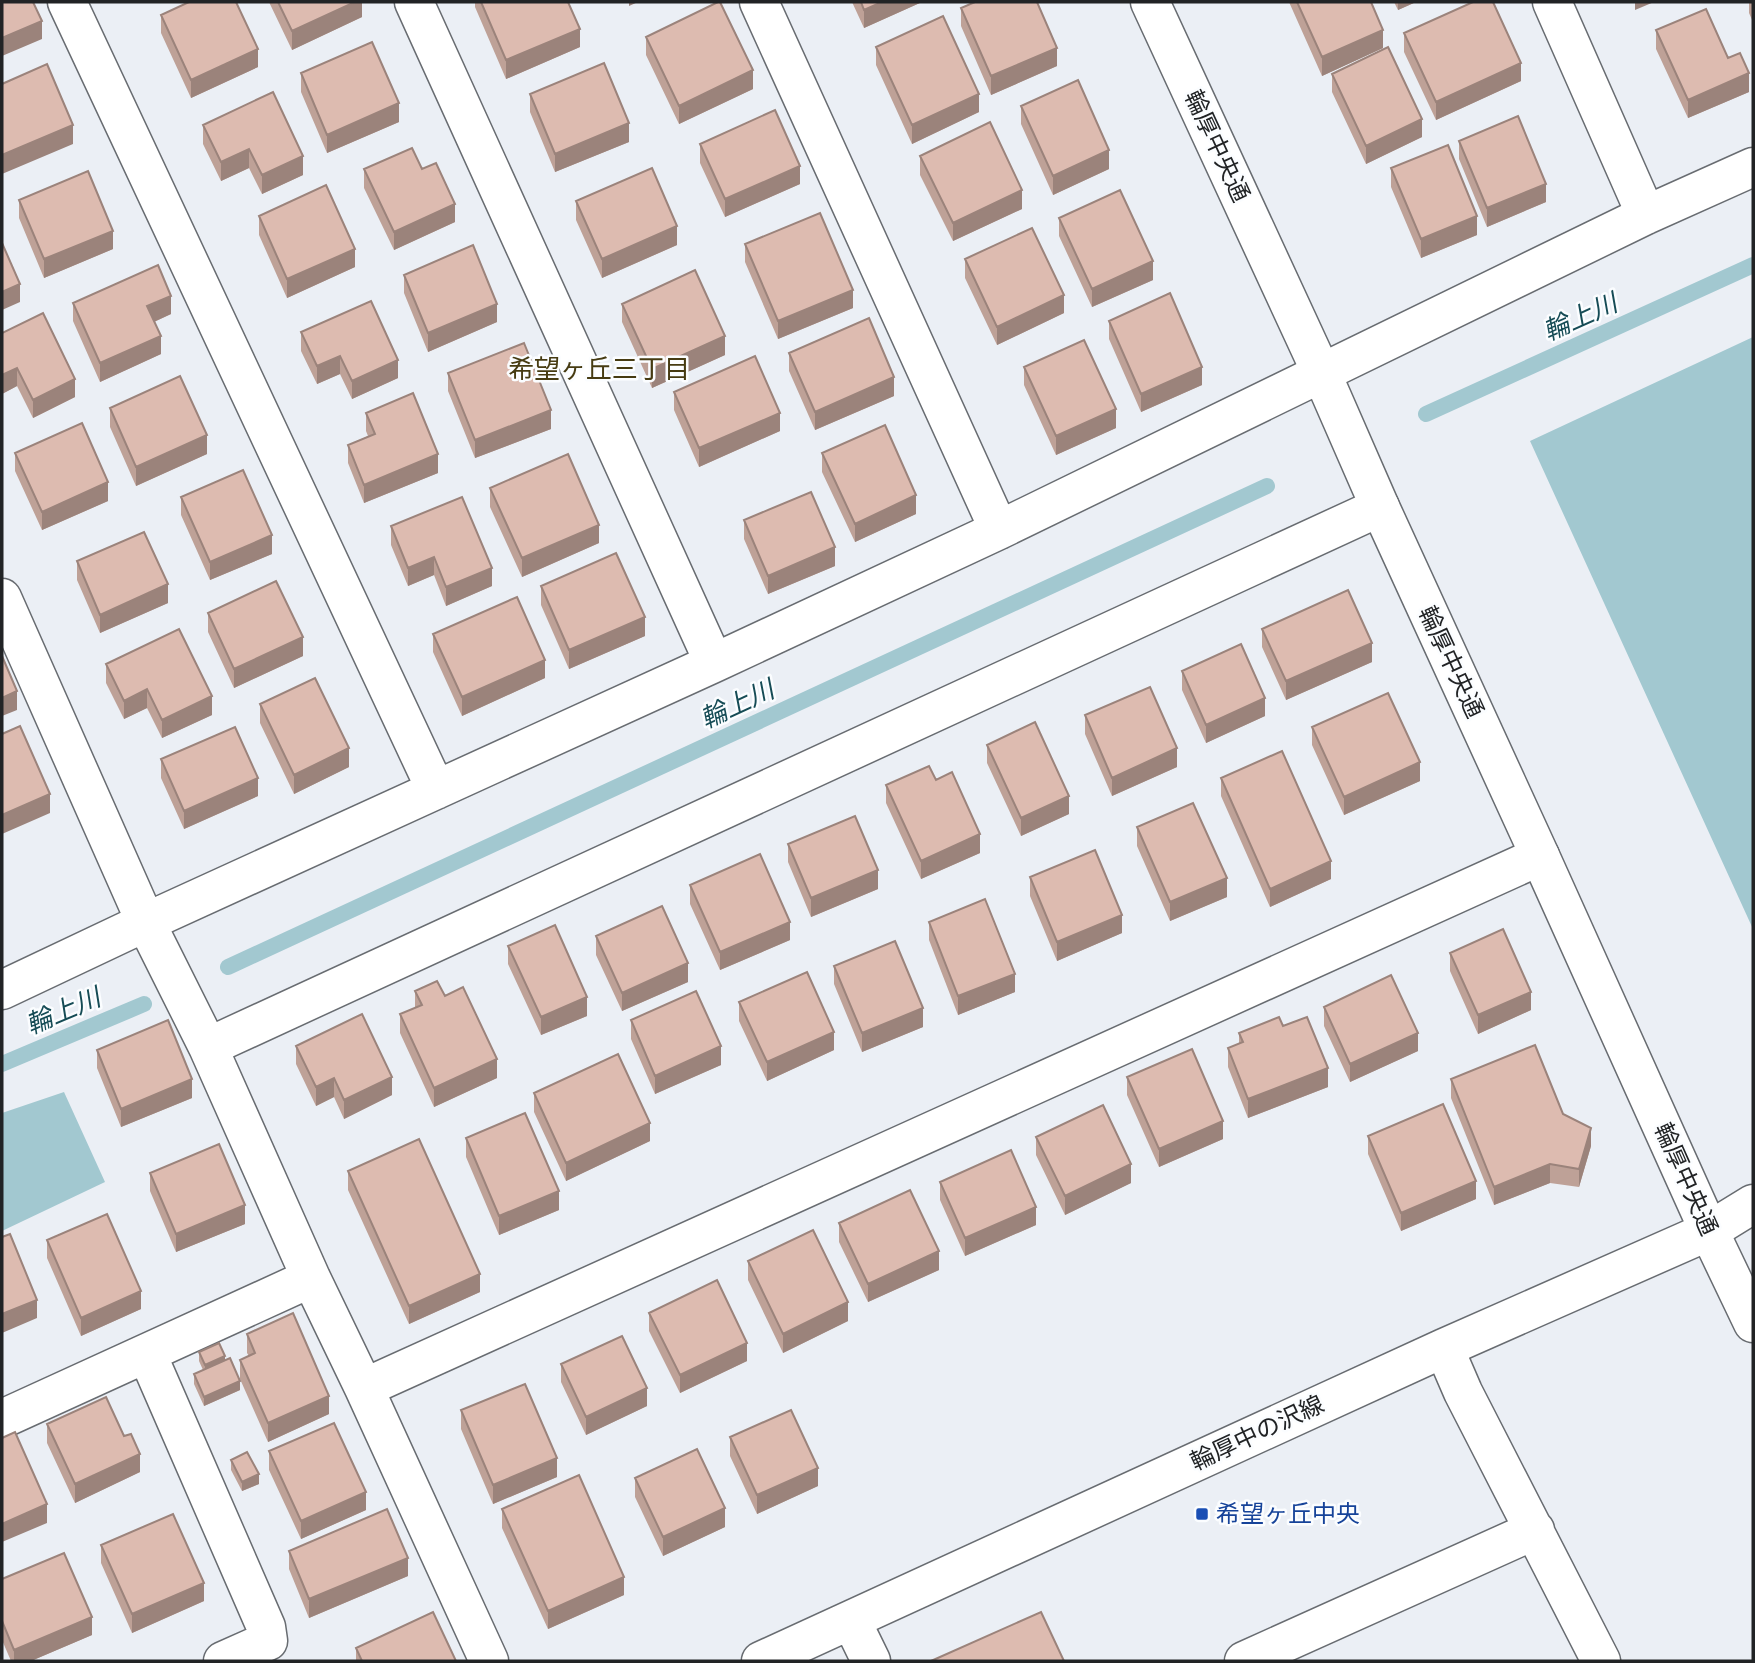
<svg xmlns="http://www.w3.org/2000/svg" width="1755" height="1663" viewBox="0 0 1755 1663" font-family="'DM Sans','Noto Sans JP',sans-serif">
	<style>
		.water { fill: #a2c8d0 }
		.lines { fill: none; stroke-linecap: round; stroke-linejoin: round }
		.stream { stroke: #a2c8d0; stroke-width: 16 }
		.street-casing { stroke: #686c71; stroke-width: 41 }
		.secondary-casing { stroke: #686c71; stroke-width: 41 }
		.street { stroke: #fff; stroke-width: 38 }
		.secondary { stroke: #fff; stroke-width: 38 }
		.wall { fill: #bea197 }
		.shaded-wall { fill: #9b837b }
		.building { fill: #ddbbb0; stroke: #9b837b; stroke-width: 2 }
		.transit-dot { fill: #1a4fb4; stroke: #fbfdff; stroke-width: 2.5 }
		.labels { text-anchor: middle; stroke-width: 5; stroke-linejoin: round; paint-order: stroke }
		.street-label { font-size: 24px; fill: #212325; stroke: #fbfdff }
		.transit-label { font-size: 24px; fill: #164399; stroke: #fbfdff; text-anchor: start }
		.water-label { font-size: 26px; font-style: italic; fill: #154b55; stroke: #fbfdff }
		.neighbourhood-label { font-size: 26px; fill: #463b12; stroke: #fbfdff }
	</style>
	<rect width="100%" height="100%" fill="#ebeff5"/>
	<path class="water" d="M1753 337V929L1530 441Z
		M64 1092 105 1182 2 1231V1113Z"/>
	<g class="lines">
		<path class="stream" d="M1426 414 1753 265
			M228 967 1267 486
			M2 1064 144 1004"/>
		<defs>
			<path id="street" d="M67 2 436 790
				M414 2 714 663
				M759 2 999 530
				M1552 2 1646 215
				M2 598 146 923 208 1047 311 1278 364 1388 489 1661
				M2 990 131 929 714 663 999 530 1646 215 1753 167
				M208 1047 1380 507
				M1444 1348 1463 1392 1601 1661
				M147 1354 266 1627 268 1641 223 1661
				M364 1388 1540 856
				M2 1419 311 1278
				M851 1620 871 1661
				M761 1661 1444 1348 1709 1231 1753 1204
				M1244 1661 1535 1530"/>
			<path id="secondary" d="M1150 2 1321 372 1380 507 1540 856 1709 1231 1753 1323"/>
		</defs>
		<use href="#street" class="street-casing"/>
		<use href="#secondary" class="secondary-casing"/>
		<use href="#street" class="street"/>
		<use href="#secondary" class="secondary"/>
	</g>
	<path class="wall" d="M269 2H362V17L292 50Z
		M475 2H568L580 47 506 79 475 7Z
		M852 2H922L864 28Z
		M1289 2H1371L1383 48 1322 76Z
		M1394 2H1416L1398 10Z
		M1749 2H1753V22L1749 13Z
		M961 8 1057 66 991 95 961 26Z
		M161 15 258 67 191 98 161 33Z
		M1656 30 1728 58 1749 92 1688 118 1656 49Z
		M1404 33 1521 81 1436 120 1404 52Z
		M646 37 753 89 679 124 646 55Z
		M876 47 979 112 912 144 876 65Z
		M301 73 399 122 327 153 301 92Z
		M1332 74 1422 137 1366 164 1332 92Z
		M530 94 629 142 555 172 530 112Z
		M1021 106 1109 169 1053 195 1021 124Z
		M203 125 303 175 262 194 249 168 221 181 203 144Z
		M1459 141 1546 202 1487 227 1459 159Z
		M700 144 800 184 725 217 700 163Z
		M920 156 1022 209 953 241 920 175Z
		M1391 168 1477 235 1421 258 1391 187Z
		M364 169H422L455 222 394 250 364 188Z
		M19 200 113 249 44 278 19 218Z
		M576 201 677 245 602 278 576 220Z
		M259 216 355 267 287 298 259 235Z
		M1059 218 1153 280 1092 307 1059 236Z
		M745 244 853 308 778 339 745 262Z
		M965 259 1064 313 997 345 965 278Z
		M404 275 497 322 428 352 404 293Z
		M73 303 171 314 154 322 161 354 100 382 73 321Z
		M622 304 725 355 652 388 622 322Z
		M1109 321 1202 385 1141 412 1109 339Z
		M301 332 398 378 352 399 340 374 317 384 301 351Z
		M2 333 75 397 33 418 17 386 2 394Z
		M789 353 894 396 815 430 789 371Z
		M1024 367 1116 428 1056 455 1024 385Z
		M448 373 551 429 475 458 448 391Z
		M674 392 780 431 699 467 674 410Z
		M110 408 207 454 136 486 110 427Z
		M366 413 438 473 364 503 348 463V445L368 436 366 431Z
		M15 453 108 501 42 530 15 471Z
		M822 453 916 514 855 542 822 472Z
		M490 488 599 543 522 577 490 507Z
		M181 497 272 554 210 580 181 515Z
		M744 520 835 566 768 594 744 539Z
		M391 526 492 586 446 606 434 575 408 586 391 545Z
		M77 561 168 603 100 633 77 580Z
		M541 586 645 636 569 669 541 605Z
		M208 613 303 656 234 688 208 632Z
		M1262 629 1372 662 1286 700 1262 647Z
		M433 634 545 678 462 716 433 652Z
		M106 664 212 715 162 738 147 708 124 719 106 683Z
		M1182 671 1265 716 1206 743 1182 690Z
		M260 704 349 767 294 794 260 723Z
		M1085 715 1177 767 1112 796 1085 734Z
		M1312 727 1420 781 1344 815 1312 745Z
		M987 745 1069 814 1021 836 987 763Z
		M161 759 258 796 184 829 161 778Z
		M1221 778 1331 879 1270 907 1221 796Z
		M936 780 980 853 921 879 886 803V785Z
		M1137 827 1227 897 1170 921 1137 846Z
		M788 844 878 889 811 917 788 862Z
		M1030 877 1122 933 1057 961 1030 896Z
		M690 885 790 940 720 970 690 904Z
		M929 922 1015 992 958 1015 929 940Z
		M596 936 688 982 622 1011 596 955Z
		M508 946 587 1016 541 1035 508 964Z
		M1450 953 1531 1010 1478 1034 1450 971Z
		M834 966 923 1027 862 1052 834 984Z
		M415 991 445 996 497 1078 434 1107 400 1033V1014L415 1008Z
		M739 1002 834 1050 767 1081 739 1021Z
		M1324 1007 1418 1051 1350 1082 1324 1026Z
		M631 1020 721 1065 655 1094 631 1039Z
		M1283 1026 1328 1087 1248 1118 1228 1067V1048L1239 1044V1033Z
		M296 1046 392 1095 344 1119 334 1097 316 1106 296 1064Z
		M97 1050 192 1098 121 1127 97 1068Z
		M1127 1077 1223 1139 1159 1167 1127 1095Z
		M1451 1079 1563 1114 1591 1146 1579 1187 1550 1183 1494 1205 1451 1098Z
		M534 1093 650 1141 566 1181 534 1112Z
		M1368 1136 1476 1199 1401 1231 1368 1154Z
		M1036 1137 1131 1183 1065 1215 1036 1155Z
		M466 1138 559 1210 499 1235 466 1157Z
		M348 1171 480 1292 409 1324 348 1190Z
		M150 1173 245 1224 176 1252 150 1191Z
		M940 1182 1036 1225 965 1256 940 1200Z
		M839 1223 939 1270 868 1302 839 1242Z
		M47 1240 141 1309 81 1336 47 1258Z
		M748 1261 848 1321 783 1353 748 1280Z
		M649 1313 747 1361 680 1393 649 1331Z
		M247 1334 329 1414 268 1442 240 1379V1360L249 1356 247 1353Z
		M199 1352 225 1360 240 1390 204 1406 194 1384V1374L203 1370 199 1361Z
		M561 1364 647 1406 586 1435 561 1382Z
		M461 1410 557 1477 493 1504 461 1429Z
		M47 1424 140 1472 75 1503 47 1443Z
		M730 1437 818 1486 757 1514 730 1456Z
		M269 1451 366 1510 301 1539 269 1470Z
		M231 1460 259 1484 242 1491 231 1470Z
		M635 1478 725 1527 663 1556 635 1497Z
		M502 1509 624 1595 548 1629 502 1528Z
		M101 1545 204 1601 132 1633 101 1563Z
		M289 1551 408 1576 309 1618 289 1569Z
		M2 1579 92 1635 31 1661H11L2 1640Z
		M356 1648 456 1661H356Z"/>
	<path class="shaded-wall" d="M355 2H362V17L292 50V31Z
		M629 2H638L629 6Z
		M882 2H922L864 28V10Z
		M1398 2H1416L1398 10Z
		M1635 2H1654L1635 10Z
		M42 21V39L2 56V38Z
		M580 29V47L506 79V60Z
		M1383 30V48L1322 76V57Z
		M1057 48V66L991 95V76Z
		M258 49V67L191 98V80Z
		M1521 63V81L1436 120V102Z
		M753 70V89L679 124V106Z
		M1749 73V92L1688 118V100Z
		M979 94V112L912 144V125Z
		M399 103V122L327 153V135Z
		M1422 119V137L1366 164V146Z
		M629 123V142L555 172V154Z
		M73 125V144L2 174V155Z
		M249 149V168L221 181V162Z
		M1109 150V169L1053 195V176Z
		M303 156V175L262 194V175Z
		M800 166V184L725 217V199Z
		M1546 184V202L1487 227V208Z
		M1022 190V209L953 241V223Z
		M455 204V222L394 250V232Z
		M1477 216V235L1421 258V239Z
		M677 226V245L602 278V259Z
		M113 231V249L44 278V259Z
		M355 249V267L287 298V279Z
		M1153 261V280L1092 307V289Z
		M20 284V302L2 310V292Z
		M853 290V308L778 339V321Z
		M1064 295V313L997 345V327Z
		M171 296V314L147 325V306Z
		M497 304V322L428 352V333Z
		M161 336V354L100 382V363Z
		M725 336V355L652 388V369Z
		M340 356V374L317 384V366Z
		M398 360V378L352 399V381Z
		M1202 367V385L1141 412V394Z
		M17 368V386L2 394V375Z
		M894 377V396L815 430V412Z
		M75 379V397L33 418V400Z
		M1116 409V428L1056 455V436Z
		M551 410V429L475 458V440Z
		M780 413V431L699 467V448Z
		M207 435V454L136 486V467Z
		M438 454V473L364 503V485Z
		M108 482V501L42 530V512Z
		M916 495V514L855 542V524Z
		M599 525V543L522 577V558Z
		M272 535V554L210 580V562Z
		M835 547V566L768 594V576Z
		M434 557V575L408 586V568Z
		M492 568V586L446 606V587Z
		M168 584V603L100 633V615Z
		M645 617V636L569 669V650Z
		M303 637V656L234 688V669Z
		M1372 643V662L1286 700V681Z
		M545 660V678L462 716V697Z
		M147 689V708L124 719V701Z
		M17 691V710L2 716V698Z
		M212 696V715L162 738V720Z
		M1265 698V716L1206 743V725Z
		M349 748V767L294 794V775Z
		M1177 748V767L1112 796V778Z
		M1420 762V781L1344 815V797Z
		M258 778V796L184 829V811Z
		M50 794V813L2 834V815Z
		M1069 796V814L1021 836V818Z
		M980 834V853L921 879V861Z
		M1331 861V879L1270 907V889Z
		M878 870V889L811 917V898Z
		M1227 878V897L1170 921V902Z
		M1122 915V933L1057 961V942Z
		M790 922V940L720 970V952Z
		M688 963V982L622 1011V993Z
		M1015 974V992L958 1015V996Z
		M1531 992V1010L1478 1034V1015Z
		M587 997V1016L541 1035V1017Z
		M923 1008V1027L862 1052V1033Z
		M834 1032V1050L767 1081V1062Z
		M1418 1033V1051L1350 1082V1064Z
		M721 1046V1065L655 1094V1076Z
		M497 1059V1078L434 1107V1088Z
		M1328 1068V1087L1248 1118V1099Z
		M392 1077V1095L344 1119V1100Z
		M334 1078V1097L316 1106V1087Z
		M192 1079V1098L121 1127V1109Z
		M1223 1121V1139L1159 1167V1149Z
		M650 1123V1141L566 1181V1163Z
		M1591 1128V1146L1579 1187V1169Z
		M1131 1164V1183L1065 1215V1196Z
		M1550 1164V1183L1494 1205V1187Z
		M1476 1181V1199L1401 1231V1213Z
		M559 1191V1210L499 1235V1216Z
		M245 1205V1224L176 1252V1234Z
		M1036 1207V1225L965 1256V1238Z
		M939 1251V1270L868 1302V1284Z
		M480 1274V1292L409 1324V1306Z
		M141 1291V1309L81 1336V1318Z
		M37 1300V1318L2 1333V1314Z
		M848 1302V1321L783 1353V1334Z
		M747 1343V1361L680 1393V1375Z
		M225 1356V1366L205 1374V1365Z
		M240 1381V1390L204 1406V1397Z
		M647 1388V1406L586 1435V1417Z
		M329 1396V1414L268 1442V1423Z
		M140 1454V1472L75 1503V1484Z
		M557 1458V1477L493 1504V1485Z
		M818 1468V1486L757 1514V1495Z
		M259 1474V1484L242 1491V1482Z
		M366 1492V1510L301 1539V1521Z
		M47 1504V1523L2 1542V1524Z
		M725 1508V1527L663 1556V1537Z
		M408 1558V1576L309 1618V1599Z
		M624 1577V1595L548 1629V1611Z
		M204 1583V1601L132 1633V1614Z
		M92 1617V1635L31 1661H14V1650Z"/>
	<path class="building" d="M2 2H33L42 21 2 38Z
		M189 2H236L258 49 191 80 161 15Z
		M278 2H355L292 31Z
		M481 2H568L580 29 506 60Z
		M718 2H720L753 70 679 106 646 37Z
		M861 2H882L864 10Z
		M975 2H1037L1057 48 991 76 961 8Z
		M1297 2H1371L1383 30 1322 57Z
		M1473 2H1493L1521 63 1436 102 1404 33Z
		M1706 9 1728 58 1740 53 1749 73 1688 100 1656 30Z
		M943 16 979 94 912 125 876 47Z
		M372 42 399 103 327 135 301 73Z
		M1388 47 1422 119 1366 146 1332 74Z
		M604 63 629 123 555 154 530 94Z
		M47 64 73 125 2 155V84Z
		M1078 80 1109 150 1053 176 1021 106Z
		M273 92 303 156 262 175 249 149 221 162 203 125Z
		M775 110 800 166 725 199 700 144Z
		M1518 116 1546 184 1487 208 1459 141Z
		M990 122 1022 190 953 223 920 156Z
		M1448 145 1477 216 1421 239 1391 168Z
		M412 148 422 169 436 163 455 204 394 232 364 169Z
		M652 168 677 226 602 259 576 201Z
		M88 171 113 231 44 259 19 200Z
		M326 185 355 249 287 279 259 216Z
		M1120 190 1153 261 1092 289 1059 218Z
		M820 213 853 290 778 321 745 244Z
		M1032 228 1064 295 997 327 965 259Z
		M2 243 20 284 2 292Z
		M473 245 497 304 428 333 404 275Z
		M158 265 171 296 147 306 161 336 100 363 73 303Z
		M695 270 725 336 652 369 622 304Z
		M1170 293 1202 367 1141 394 1109 321Z
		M371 301 398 360 352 381 340 356 317 366 301 332Z
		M43 313 75 379 33 400 17 368 2 375V333Z
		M869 318 894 377 815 412 789 353Z
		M1084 340 1116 409 1056 436 1024 367Z
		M524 343 551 410 475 440 448 373Z
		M755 356 780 413 699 448 674 392Z
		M180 376 207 435 136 467 110 408Z
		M413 393 438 454 364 485 348 445 375 434 366 413Z
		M82 423 108 482 42 512 15 453Z
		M885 425 916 495 855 524 822 453Z
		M568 454 599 525 522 558 490 488Z
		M243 470 272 535 210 562 181 497Z
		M811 492 835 547 768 576 744 520Z
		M462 497 492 568 446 587 434 557 408 568 391 526Z
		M144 532 168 584 100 615 77 561Z
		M616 553 645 617 569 650 541 586Z
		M276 581 303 637 234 669 208 613Z
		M1348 590 1372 643 1286 681 1262 629Z
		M517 597 545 660 462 697 433 634Z
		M179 629 212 696 162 720 147 689 124 701 106 664Z
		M1241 644 1265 698 1206 725 1182 671Z
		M2 656 17 691 2 698Z
		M315 678 349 748 294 775 260 704Z
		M1150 687 1177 748 1112 778 1085 715Z
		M1388 693 1420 762 1344 797 1312 727Z
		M1035 722 1069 796 1021 818 987 745Z
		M20 726 50 794 2 815V734Z
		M235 727 258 778 184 811 161 759Z
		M1282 751 1331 861 1270 889 1221 778Z
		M929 766 936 780 952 772 980 834 921 861 886 785Z
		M1193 803 1227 878 1170 902 1137 827Z
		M855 816 878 870 811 898 788 844Z
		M1095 850 1122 915 1057 942 1030 877Z
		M760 854 790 922 720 952 690 885Z
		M985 899 1015 974 958 996 929 922Z
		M662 906 688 963 622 993 596 936Z
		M555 925 587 997 541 1017 508 946Z
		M1503 929 1531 992 1478 1015 1450 953Z
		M895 941 923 1008 862 1033 834 966Z
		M807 972 834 1032 767 1062 739 1002Z
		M1391 975 1418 1033 1350 1064 1324 1007Z
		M437 981 445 996 463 987 497 1059 434 1088 400 1014 422 1005 415 991Z
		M696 991 721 1046 655 1076 631 1020Z
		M362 1014 392 1077 344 1100 334 1078 316 1087 296 1046Z
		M1279 1017 1283 1026 1307 1017 1328 1068 1248 1099 1228 1048 1243 1042 1239 1033Z
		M168 1020 192 1079 121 1109 97 1050Z
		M1535 1045 1563 1114 1591 1128 1579 1169 1550 1164 1494 1187 1451 1079Z
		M1192 1049 1223 1121 1159 1149 1127 1077Z
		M618 1054 650 1123 566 1163 534 1093Z
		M1443 1104 1476 1181 1401 1213 1368 1136Z
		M1103 1105 1131 1164 1065 1196 1036 1137Z
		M525 1113 559 1191 499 1216 466 1138Z
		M419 1139 480 1274 409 1306 348 1171Z
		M219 1144 245 1205 176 1234 150 1173Z
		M1011 1150 1036 1207 965 1238 940 1182Z
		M910 1190 939 1251 868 1284 839 1223Z
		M107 1214 141 1291 81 1318 47 1240Z
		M813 1230 848 1302 783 1334 748 1261Z
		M10 1234 37 1300 2 1314V1237Z
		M717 1280 747 1343 680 1375 649 1313Z
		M293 1313 329 1396 268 1423 240 1360 255 1353 247 1334Z
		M622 1336 647 1388 586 1417 561 1364Z
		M219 1343 225 1356 205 1365 199 1352Z
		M230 1358 240 1381 204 1397 194 1374Z
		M525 1384 557 1458 493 1485 461 1410Z
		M106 1397 124 1436 131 1434 140 1454 75 1484 47 1424Z
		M791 1410 818 1468 757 1495 730 1437Z
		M334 1423 366 1492 301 1521 269 1451Z
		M15 1432 47 1504 2 1524V1438Z
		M697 1449 725 1508 663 1537 635 1478Z
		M247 1452 259 1474 242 1482 231 1460Z
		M579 1475 624 1577 548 1611 502 1509Z
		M387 1509 408 1558 309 1599 289 1551Z
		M173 1514 204 1583 132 1614 101 1545Z
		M64 1553 92 1617 14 1650 2 1621V1579Z
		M433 1612 456 1661H362L356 1648Z
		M1041 1612 1064 1661H931Z"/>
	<rect class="transit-dot" x="1195" y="1507" width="14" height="14" rx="3.5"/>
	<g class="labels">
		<g class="street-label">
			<text transform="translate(1217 146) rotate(65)" y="8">輪厚中央通</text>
			<text transform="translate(1451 662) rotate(65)" y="8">輪厚中央通</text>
			<text transform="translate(1686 1179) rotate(66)" y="8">輪厚中央通</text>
			<text transform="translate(1257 1433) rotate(-25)" y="8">輪厚中の沢線</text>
		</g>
		<g class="transit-label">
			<text x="1216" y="1522">希望ヶ丘中央</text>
		</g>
		<g class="water-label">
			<text transform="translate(1580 317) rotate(-24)" y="9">輪上川</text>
			<text transform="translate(737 704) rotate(-25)" y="9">輪上川</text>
			<text transform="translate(63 1011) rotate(-23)" y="9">輪上川</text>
		</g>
		<g class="neighbourhood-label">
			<text x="599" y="378">希望ヶ丘三丁目</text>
		</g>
	</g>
	<rect width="1755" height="1663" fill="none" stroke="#212325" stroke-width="7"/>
</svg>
